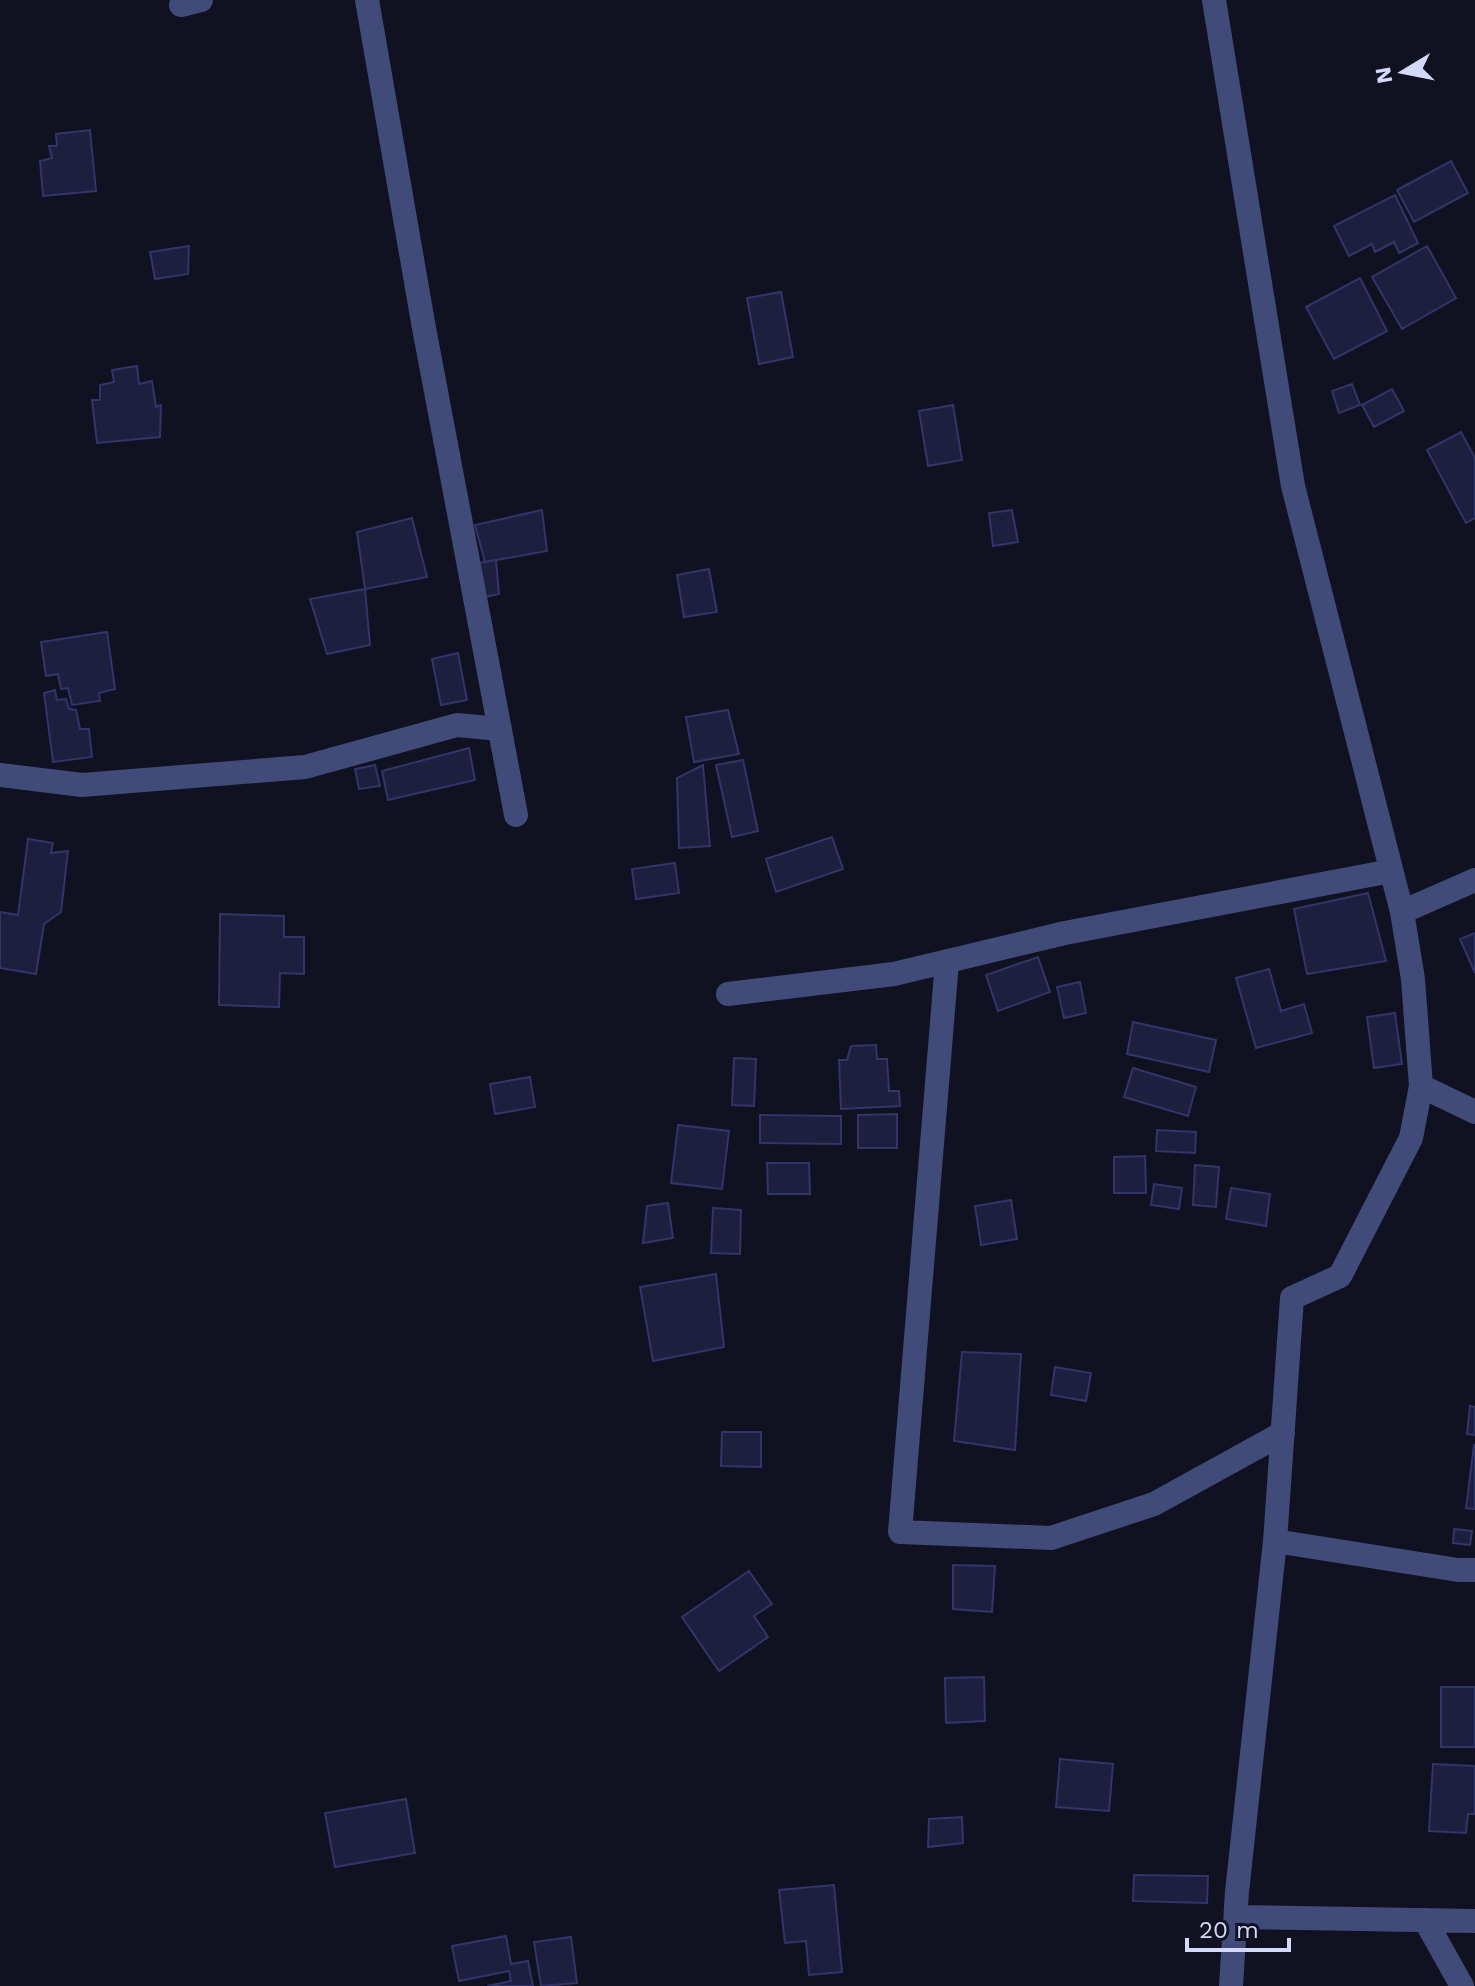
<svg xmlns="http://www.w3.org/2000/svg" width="1475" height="1986" viewBox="0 0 1475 1986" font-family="'Work Sans',sans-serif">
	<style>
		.building { fill: #1e1f3f; stroke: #333469; stroke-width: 2 }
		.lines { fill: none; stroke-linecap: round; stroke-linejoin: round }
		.minor { stroke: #404b7a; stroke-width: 24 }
	</style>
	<rect width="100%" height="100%" fill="#101121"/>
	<path class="building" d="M90 130 96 191 43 196 40 161 52 158 49 146H57L56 134Z
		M1451 161 1468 193 1414 222 1397 190Z
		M1395 195 1418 243 1399 253 1394 242 1375 252 1372 244 1349 256 1334 226Z
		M189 246 188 274 155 279 150 252Z
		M1427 246 1456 298 1402 329 1372 277Z
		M1360 278 1387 331 1334 359 1306 307Z
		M781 292 793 357 759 364 747 298Z
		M137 366 139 384 152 381 156 407 161 405 160 437 97 443 92 400H100V385L114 382 112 370Z
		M1352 384 1360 405 1339 413 1332 391Z
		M1392 389 1404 411 1374 427 1362 405Z
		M953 405 962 460 928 466 919 411Z
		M1461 432 1475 458V518L1466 523 1427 450Z
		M542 510 547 551 485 562 475 525Z
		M1012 510 1018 542 993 546 989 513Z
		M412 518 427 577 365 589 357 532Z
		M496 560 499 594 480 598 473 564Z
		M709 569 717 612 684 617 677 575Z
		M365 589 370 645 327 654 310 599Z
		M107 632 115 689 99 693 100 701 72 705 68 688 61 689 58 674 46 676 41 642Z
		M458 653 467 700 441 705 432 659Z
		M55 690 57 700 66 699 69 709 76 710 80 729H89L92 757 53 762 44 693Z
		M728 710 739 754 694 762 686 717Z
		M469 748 475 780 388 800 382 771Z
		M743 760 758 831 732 837 716 765Z
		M375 765 380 786 359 789 355 769Z
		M703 765 710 846 679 848 677 778Z
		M832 837 843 869 776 892 766 859Z
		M28 839 53 843 51 853 68 851 61 912 44 924 36 974 0 968V912L18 915Z
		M675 863 679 893 636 899 632 869Z
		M1368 893 1386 961 1307 974 1294 909Z
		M220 914 284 916V937H304V974L280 973 279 1007 219 1005Z
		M1475 933V973L1460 939Z
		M1038 957 1050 992 998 1011 986 975Z
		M1269 969 1281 1011 1304 1004 1312 1033 1256 1048 1236 978Z
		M1080 982 1086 1013 1064 1018 1057 987Z
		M1395 1013 1402 1064 1374 1068 1367 1017Z
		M1133 1022 1216 1040 1209 1072 1127 1054Z
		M876 1045 877 1059H887L889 1091H899L900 1106 841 1109 839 1060H847L851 1046Z
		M734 1058 756 1059 754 1106 732 1105Z
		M1133 1068 1196 1087 1188 1116 1124 1097Z
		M530 1077 535 1107 495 1114 490 1084Z
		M897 1114V1148H858V1115Z
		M760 1115 841 1116V1144L760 1143Z
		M678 1125 729 1131 722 1189 671 1183Z
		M1157 1130 1196 1132 1195 1153 1156 1151Z
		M1145 1156 1146 1193H1114V1157Z
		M767 1163H809L810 1194H768Z
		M1195 1165 1219 1167 1216 1207 1193 1205Z
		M1154 1184 1182 1188 1179 1209 1151 1205Z
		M1231 1188 1270 1194 1266 1226 1226 1219Z
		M1011 1200 1017 1239 981 1245 975 1206Z
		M668 1203 673 1238 643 1243 647 1206Z
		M713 1208 741 1210 740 1254 711 1253Z
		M716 1274 724 1347 653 1361 640 1287Z
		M962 1352 1021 1354 1015 1450 954 1441Z
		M1055 1367 1091 1373 1086 1401 1051 1395Z
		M1470 1406 1475 1407V1435L1467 1434Z
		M722 1432H761V1467L721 1466Z
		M1474 1445H1475V1509L1466 1508Z
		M1454 1529 1472 1531 1470 1545 1453 1543Z
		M953 1565 995 1566 992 1612 953 1609Z
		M749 1571 772 1604 754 1616 768 1637 719 1671 682 1617Z
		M984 1677 985 1721 946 1723 945 1678Z
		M1441 1687H1475V1747H1441Z
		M1060 1759 1113 1764 1109 1811 1056 1807Z
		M1433 1764 1475 1766V1814H1468L1466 1833 1429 1831Z
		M406 1799 415 1853 335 1867 325 1813Z
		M962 1817 963 1843 928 1847 929 1819Z
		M1134 1875 1208 1876 1207 1903 1133 1901Z
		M834 1885 842 1972 809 1975 806 1941 785 1943 779 1890Z
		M506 1936 511 1964 528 1961 533 1986H487L511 1981 509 1971 459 1981 452 1946Z
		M571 1937 577 1983 541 1986 534 1942Z"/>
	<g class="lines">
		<path class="minor" d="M367 0 424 328 516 815
			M1214 0 1293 486 1402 912
			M181 5 201 0
			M0 775 82 785 305 767 457 725 500 729
			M947 962 900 1532 1051 1538 1154 1504 1283 1433
			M728 994 894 974 1065 933 1391 871
			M1421 1086 1475 1112
			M1275 1541 1458 1570H1475
			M1236 1917 1475 1921
			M1425 1920 1462 1986
			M1231 1986 1237 1892 1275 1541 1292 1298 1340 1276 1411 1138 1421 1086 1413 979 1402 912 1475 880"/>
	</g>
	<g transform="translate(1403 72) rotate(260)" stroke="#101121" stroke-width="6" paint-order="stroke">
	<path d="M0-6L14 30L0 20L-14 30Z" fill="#d4d9fa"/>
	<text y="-12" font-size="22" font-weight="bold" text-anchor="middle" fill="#d4d9fa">N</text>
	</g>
	<path d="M1187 1938v12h102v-12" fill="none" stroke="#d4d9fa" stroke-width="4"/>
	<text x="1199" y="1938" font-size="24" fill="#d4d9fa" stroke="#101121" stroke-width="6" paint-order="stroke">20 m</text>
</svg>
